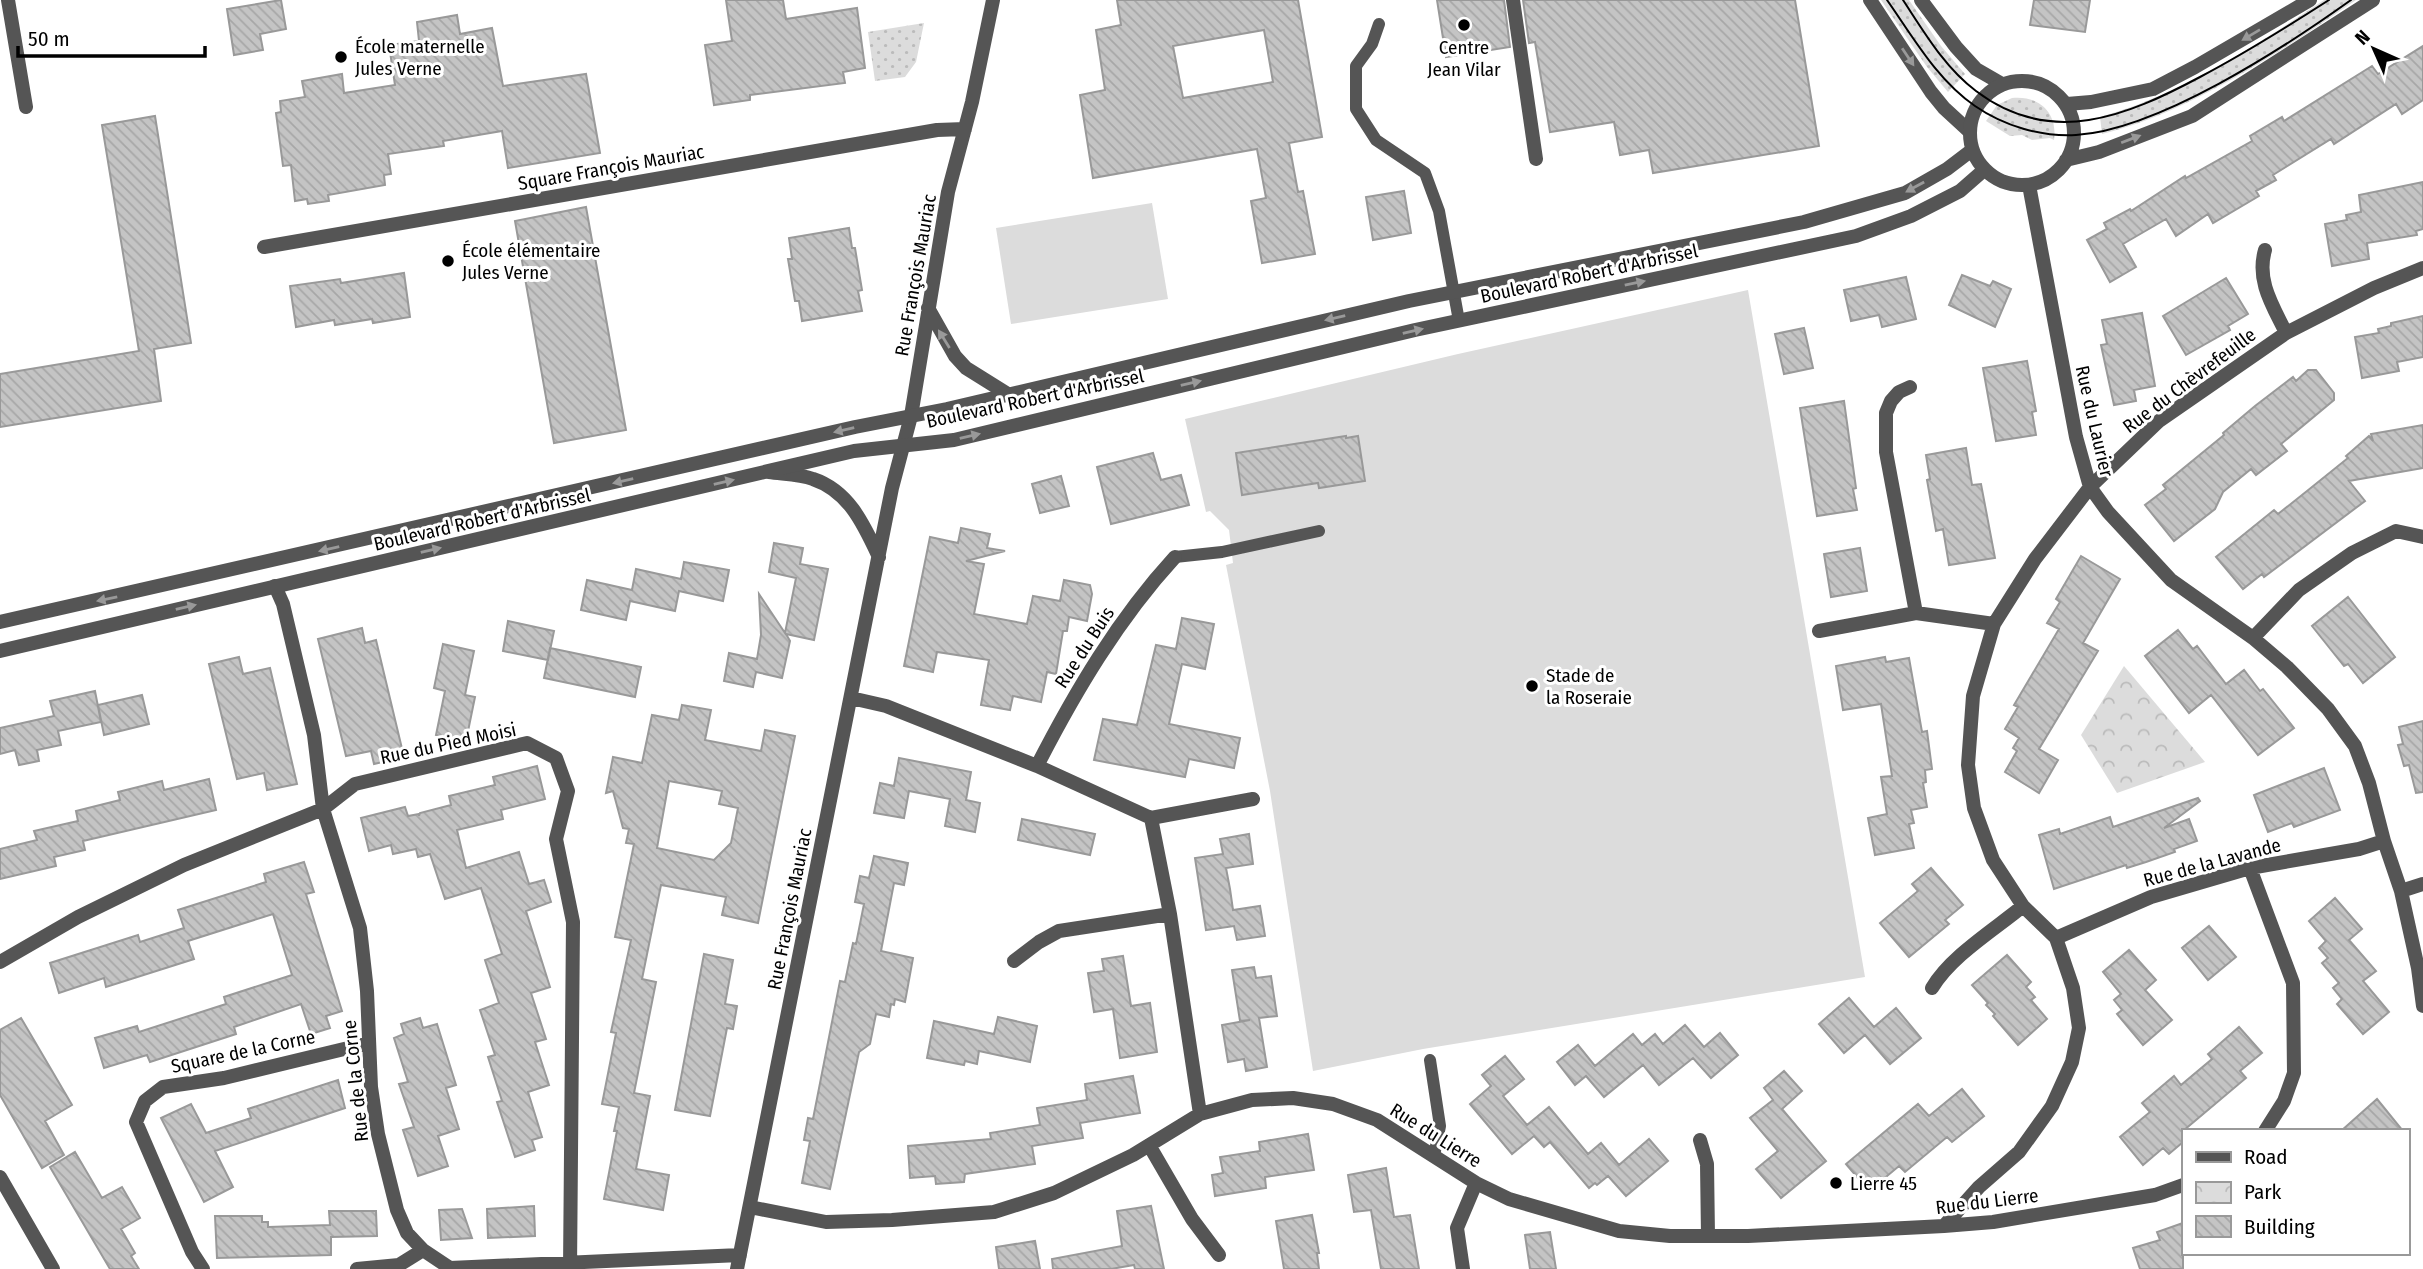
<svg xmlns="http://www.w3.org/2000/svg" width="2423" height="1269" viewBox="0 0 2423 1269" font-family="'Fira Sans Condensed',sans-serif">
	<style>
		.grass { fill: url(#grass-dots) }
		.park { fill: url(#park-crowns) }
		.pitch { fill: #dcdcdc }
		.building { fill: url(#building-back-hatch); stroke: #999; stroke-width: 2; fill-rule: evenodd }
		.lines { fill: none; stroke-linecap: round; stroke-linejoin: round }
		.service { stroke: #555; stroke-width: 12 }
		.pedestrian { stroke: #555; stroke-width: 14 }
		.minor { stroke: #555; stroke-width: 14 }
		.tertiary { stroke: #555; stroke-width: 14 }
		.tram { stroke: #000; stroke-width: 2 }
		.oneway { fill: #999 }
		.poi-dot { fill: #000; stroke: #fff; stroke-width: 2.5 }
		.labels { text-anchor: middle; stroke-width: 6; stroke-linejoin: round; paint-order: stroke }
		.poi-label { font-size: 19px; fill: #000; stroke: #fff; text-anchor: start }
		.street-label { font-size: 19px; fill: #000; stroke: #fff }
	</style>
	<defs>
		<pattern id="grass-dots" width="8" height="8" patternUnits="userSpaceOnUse" patternTransform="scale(1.75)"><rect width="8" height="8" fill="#dcdcdc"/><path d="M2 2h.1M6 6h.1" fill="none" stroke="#bbb" stroke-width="1.8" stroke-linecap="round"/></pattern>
		<pattern id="park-crowns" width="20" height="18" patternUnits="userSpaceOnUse" patternTransform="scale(1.75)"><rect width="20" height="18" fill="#dcdcdc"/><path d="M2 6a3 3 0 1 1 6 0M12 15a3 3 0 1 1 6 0" fill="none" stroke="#bbb"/></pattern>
		<pattern id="building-back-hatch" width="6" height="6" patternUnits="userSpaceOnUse" patternTransform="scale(1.75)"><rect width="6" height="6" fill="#c4c4c4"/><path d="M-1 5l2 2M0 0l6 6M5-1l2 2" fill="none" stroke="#a7a7a7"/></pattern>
	</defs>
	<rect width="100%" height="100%" fill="#fff"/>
	<path class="grass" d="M1881 0H1909L1941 46 1965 74 1948 92 1927 67Z
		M2324 0H2356C2284 50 2187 114 2102 134L2100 117C2180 95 2255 46 2324 0Z
		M924 23 916 62 905 77 875 81 868 32Z
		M2012 98C2039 95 2058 113 2054 140L2050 138 2032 140 2022 135 2010 136 1986 121 1997 105Z"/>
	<path class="park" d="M2124 666 2205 762 2117 793 2081 735Z"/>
	<path class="pitch" d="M1152 203 1168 299 1011 324 996 228Z
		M1748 290 1865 977 1423 1049 1313 1071 1270 791 1226 565 1233 563 1229 530 1210 511 1206 512 1185 419 1458 354Z"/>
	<path class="building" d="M281 0 286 29 260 34 263 50 234 55 227 9Z
		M726 0H783L786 19 857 8 865 68 843 72 845 83 750 95V100L714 105 705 45 732 41Z
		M1117 0H1298L1322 137 1289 143 1298 192 1303 191 1315 254 1262 263 1251 201 1266 198 1257 149 1093 178 1080 95 1105 90 1096 30 1121 25ZM1264 30 1273 82 1183 98 1173 46Z
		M1437 0H1504L1510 47 1446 57Z
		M1523 0H1795L1819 146 1653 173 1649 150 1620 155 1614 122 1550 132 1535 42 1529 43Z
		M2034 0H2090L2085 32 2030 25Z
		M457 15 460 34 492 28 503 86 586 74 600 153 508 168 502 131 443 141 444 146 388 154 391 174 384 175 385 185 328 195 329 201 308 204 307 199 295 201 291 165 283 166 276 113 281 112 280 101 305 97 302 81 342 74 344 93 395 85 389 45 419 41 417 22Z
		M2423 46V100L2402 114 2396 104 2334 144 2331 139 2273 175 2276 180 2256 191 2259 196 2213 223 2208 214 2176 236 2166 219 2123 244 2136 267 2110 282 2087 240 2107 229 2104 223 2130 209 2131 211 2185 176 2186 178 2252 141 2250 136 2282 117 2284 121 2372 66 2378 74Z
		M155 116 191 343 154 349 161 401 0 427V374L139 351 102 125Z
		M2423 182V229L2416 231 2417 235 2367 243 2369 259 2332 266 2325 224 2347 220 2346 215 2361 212 2359 195Z
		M1404 191 1411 233 1373 240 1366 197Z
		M586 207 626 430 554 443 515 221Z
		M849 228 852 248H855L862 290 858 291 862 311 802 321 799 301H795L788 259H792L789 238Z
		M404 273 410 317 373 323 372 319 335 325 334 320 296 327 290 286 340 279 341 283Z
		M1962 275 1990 286 1993 281 2011 289 1995 327 1949 305Z
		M1906 277 1916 319 1882 327 1879 315 1851 321 1844 290Z
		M2226 278 2248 314 2228 326 2230 330 2186 355 2163 316Z
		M2142 313 2155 386 2134 390 2136 401 2114 405 2101 345 2107 344 2102 320Z
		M2423 316V357L2397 362 2399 371 2362 378 2355 337 2379 333 2378 329 2391 326V323Z
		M1804 328 1813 368 1784 374 1775 334Z
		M2027 361 2036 411 2032 412 2036 435 1996 441 1983 368Z
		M2308 370H2316L2334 393V400L2281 444 2287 451 2256 475 2251 469 2223 492 2215 509 2174 541 2145 505 2166 489 2163 485 2224 435 2223 433 2255 406 2293 377 2296 381Z
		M1844 401 1856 488 1853 489 1857 510 1817 516 1800 408Z
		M2423 425V468L2349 481 2365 501 2264 577 2262 574 2243 589 2216 557 2274 510 2278 514 2307 491 2348 458 2346 456 2369 436 2373 441 2371 434Z
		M1346 436V438L1358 436 1365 481 1319 488 1318 483 1242 495 1236 453Z
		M1966 448 1972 485 1981 484 1995 558 1949 565 1943 529 1936 531 1927 480 1930 479 1926 455Z
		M1153 453 1161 480 1181 475 1189 505 1111 524 1097 467Z
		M1061 476 1069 506 1040 513 1032 484Z
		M961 528 990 534 987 548 1005 551 966 561 984 564 974 614 1027 624 1033 596 1060 601 1064 580 1090 585 1092 594 1087 621 1069 617 1067 631H1063L1056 674 1047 672 1041 702 1013 696 1010 710 981 705 989 660 937 652 933 672 904 666 930 537 958 543Z
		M774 543 803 548 800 564 828 569 814 640 786 634 790 641 782 678 756 672 753 687 724 681 729 653 757 659 761 635 759 594 785 633 796 578 769 572Z
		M1860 548 1867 591 1831 597 1824 554Z
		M2081 556 2120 579 2083 643 2098 651 2039 749 2058 760 2039 793 2005 772 2017 751 2013 748 2019 738 2005 729 2018 707 2014 705 2059 629 2047 623 2060 602 2056 599Z
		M684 562 729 570 723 601 679 591 675 611 630 601 626 620 581 610 587 580 632 590 636 569 681 579Z
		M2348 597 2395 657 2363 683 2348 664 2344 666 2312 626Z
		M1182 618 1214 624 1205 669 1182 664 1169 724 1240 738 1234 768 1189 759 1185 777 1094 760 1103 719 1137 725 1156 645 1176 649Z
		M508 621 554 631 548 660 503 651Z
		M362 628 365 643 376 640 404 757 374 764 371 751 346 756 318 639Z
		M2178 630 2193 649 2197 646 2226 684 2244 670 2260 691 2263 689 2294 728 2258 755 2211 695 2189 713 2145 656Z
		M443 644 474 651 465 695 475 697 466 741 436 735 445 691 434 688Z
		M550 648 641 667 635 697 544 678Z
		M239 657 243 674 270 668 297 784 267 790 264 773 237 779 209 664Z
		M1885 657 1886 662 1909 658 1922 732 1927 731 1932 769 1925 770 1926 782 1923 783 1927 807 1911 810 1914 823 1909 824 1914 848 1875 855 1868 818 1887 814 1881 777 1892 776 1881 704 1843 710 1836 666Z
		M95 691 101 722 58 731 61 745 37 750 39 761 19 765 15 750 0 754V728L54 716 50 701Z
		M142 695 149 724 104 735 98 705Z
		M682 705 711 710 705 740 761 751 765 730 795 736 758 923 722 915 726 897 661 885 642 979 656 982 634 1093 650 1096 636 1169 669 1175 663 1210 604 1199 617 1131H614L619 1107 602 1104 616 1033 611 1032 631 940 615 937 634 844 626 843 629 829 623 828 613 791 606 793 613 757 642 763 652 715 679 720ZM669 781 722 791 719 804 738 808 731 843 714 860 657 848Z
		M2423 721V792L2416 793 2409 765 2404 766 2398 745 2403 744 2399 727Z
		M899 758 971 772 966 800 980 803 975 832 945 826 950 799 909 791 904 818 874 813 880 783 894 786Z
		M537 766 545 799 501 810 503 819 457 830 466 868 519 852 529 884 544 880 551 902 526 911 550 987 531 993 546 1039 535 1042 549 1085 528 1092 542 1137 532 1140 535 1150 515 1157 497 1102 502 1101 488 1057 495 1055 480 1010 499 1003 485 960 502 954 481 888 445 899 430 854 418 857 416 849 393 854 391 845 369 851 361 818 405 807 408 816 419 814V816L420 813 451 805 449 796 495 785 493 777Z
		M2324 768 2340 810 2294 827 2292 823 2268 832 2254 795Z
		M209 779 216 810 83 841 85 850 54 857 56 866 0 879V849L37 840 34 831 78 821 76 811 120 800 118 792 162 781 164 790Z
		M2198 798 2200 801 2164 828 2189 819 2197 841 2174 849 2175 852 2146 862 2127 868 2126 865 2054 889 2039 835 2059 829 2060 834 2110 817 2113 827Z
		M1022 819 1095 834 1090 855 1018 840Z
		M1249 834 1253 864 1226 868 1230 889 1233 910 1260 906 1265 936 1237 940 1234 926 1206 930 1195 858 1223 854 1220 839Z
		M874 856 908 863 904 885 894 883 881 951 913 958 905 1002 895 999 894 1005 891 1004 889 1017 876 1014 870 1044 859 1052 830 1189 802 1183 810 1141 804 1140 808 1118 813 1119 840 981 845 982 853 943 856 944 864 904 855 902 860 876 869 878Z
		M304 862 314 892 306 894 342 1011 326 1016 330 1028 311 1034 301 1004 234 1027 236 1034 150 1062 147 1055 104 1068 95 1038 137 1026 139 1032 226 1004 224 997 292 975 273 914 188 941 194 959 106 987 104 978 59 993 50 963 138 935 140 942 184 928 178 910 266 882 264 874Z
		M1931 868 1963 905 1945 920 1949 924 1909 957 1880 923 1918 891 1912 884Z
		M2335 898 2362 929 2349 940 2376 971 2363 981 2389 1012 2363 1034 2337 1004 2342 999 2333 988 2339 983 2322 963 2328 958 2319 948 2326 941 2309 921Z
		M2209 926 2236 957 2208 980 2182 948Z
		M2129 950 2156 980 2145 990 2172 1020 2143 1045 2117 1014 2122 1010 2114 1000 2121 994 2103 972Z
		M704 954 733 960 725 1004 737 1006 733 1029 727 1028 710 1116 675 1110Z
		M2007 955 2031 982 2026 987 2035 997 2031 1000 2047 1019 2018 1045 1993 1016 1995 1014 1986 1005 1988 1003 1972 985Z
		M1123 956 1131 1006 1150 1003 1157 1052 1120 1058 1113 1009 1094 1012 1088 973 1104 971 1102 959Z
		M1254 967 1256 978 1271 976 1277 1016 1259 1018 1267 1067 1246 1071 1244 1059 1228 1062 1222 1025 1250 1020 1240 1021 1232 970Z
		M1849 998 1874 1027 1896 1008 1921 1038 1890 1064 1865 1035 1844 1053 1819 1024Z
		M998 1017 1037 1026 1030 1062 979 1051 977 1064 965 1061 964 1065 927 1058 934 1021 994 1034Z
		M21 1018 72 1105 45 1121 64 1155 42 1168 0 1095V1030Z
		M420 1018 423 1028 437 1024 456 1085 446 1088 459 1129 438 1136 448 1166 418 1176 403 1130 414 1127 399 1084 408 1082 394 1038 404 1034 401 1024Z
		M1685 1025 1704 1047 1720 1033 1738 1055 1711 1078 1693 1058 1659 1085 1643 1065 1604 1097 1586 1076 1575 1085 1557 1062 1578 1045 1595 1066 1633 1034 1642 1045 1655 1034 1663 1044Z
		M2239 1027 2262 1053 2240 1071 2246 1078 2183 1131V1142L2169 1154 2163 1148 2143 1165 2120 1137 2150 1112 2142 1103 2174 1076 2181 1085 2212 1059 2208 1054Z
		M1505 1056 1524 1079 1503 1096 1527 1125 1549 1107 1588 1154 1601 1143 1619 1165 1649 1139 1668 1161 1626 1196 1608 1176 1597 1185 1595 1183 1589 1188 1550 1142 1544 1147 1534 1136 1512 1154 1470 1104 1491 1086 1482 1075Z
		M1784 1071 1802 1091 1782 1109 1826 1161 1781 1198 1756 1169 1778 1151 1750 1118 1773 1100 1764 1088Z
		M1133 1076 1140 1113 1080 1123 1083 1138 1032 1146 1035 1164 965 1174 964 1182 936 1184 935 1176 910 1178 908 1146 991 1139 990 1133 1040 1125 1037 1108 1087 1100 1085 1084Z
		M338 1080 345 1108 215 1151 233 1187 204 1202 161 1118 191 1104 206 1133 251 1118 248 1109Z
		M1962 1089 1984 1116 1952 1142 1947 1137 1905 1172 1899 1166 1869 1191 1846 1164 1918 1104 1929 1116Z
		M2377 1099 2403 1131H2341Z
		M1308 1134 1314 1170 1265 1177 1266 1188 1215 1196 1212 1175 1223 1173 1220 1157 1260 1151 1259 1142Z
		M75 1152 102 1198 122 1187 140 1218 121 1229 135 1253 131 1256 139 1269H110L50 1167Z
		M1386 1168 1394 1217 1410 1215 1419 1269H1381L1371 1210 1354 1212 1348 1175Z
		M534 1206 535 1236 488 1238 487 1209Z
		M1151 1206 1164 1269H1135L1134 1265 1111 1269H1053L1052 1259 1122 1246 1117 1211Z
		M462 1209 472 1238 441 1240 439 1210Z
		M329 1211H376L377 1236 331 1237V1255L217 1258 215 1216H262V1222H268V1227L330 1225Z
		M1312 1215 1319 1253H1317L1319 1269H1284L1276 1221Z
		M2183 1223V1269H2140L2133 1248 2160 1240 2157 1232Z
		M1550 1232 1556 1269H1530L1525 1235Z
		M1035 1241 1040 1269H999L996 1247Z"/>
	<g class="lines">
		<path class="service" d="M1379 24 1372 44 1356 66V109L1376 140 1425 173 1439 211 1459 321
			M1175 557 1222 552 1319 531
			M1430 1060 1440 1126 1434 1156"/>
		<path class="pedestrian" d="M1513 0 1536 159"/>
		<path class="minor" d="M8 0 26 107
			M1870 0 1931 92 1944 108 1969 131
			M1921 0 1956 47 1976 69 2002 84
			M2029 185 2076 437 2090 487 2108 512 2171 580 2253 638 2287 667 2328 709 2355 746 2369 783 2384 841 2401 891 2418 968 2423 1006
			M264 247 937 130 965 129
			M2265 250C2256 281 2273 306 2286 333
			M928 308 955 356 966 368 1006 393
			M1910 387 1899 392 1891 401 1886 413V452L1916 613 1994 624
			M769 472C783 474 800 474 813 479 849 491 864 525 879 557
			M275 586 283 604 314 735 323 809 360 928 367 991 371 1087 378 1134 397 1210 407 1233 423 1250 450 1268 740 1255
			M1819 631 1916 613
			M2253 638 2299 590 2352 553 2396 531 2423 537
			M851 698 886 706 1037 766 1151 818 1170 914 1200 1114
			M1037 766C1075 692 1118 619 1175 557
			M1151 818 1253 799
			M2250 868 2293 983 2294 1073 2284 1101 2265 1131
			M2401 891 2423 884
			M2056 938 2151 897 2250 868 2359 849 2384 841
			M1014 961 1039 942 1059 931 1170 914
			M0 962 78 917 184 865 323 809 355 784 527 743 556 758 568 791 556 839 573 922 570 1269
			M1932 988C1951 956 1994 930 2023 906
			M1700 1140 1707 1164 1708 1236
			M1149 1145 1192 1219 1219 1255
			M0 1177 53 1269
			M750 1207 826 1222 892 1220 994 1212 1054 1193 1133 1155 1200 1114 1252 1100 1293 1098 1333 1104 1377 1120 1476 1183 1509 1199 1619 1231 1670 1236H1748L1944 1226 1993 1222 2155 1195 2183 1185
			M1944 1226 1979 1187 2019 1152 2052 1106 2072 1062 2079 1028 2073 988 2056 938 2023 906 1993 860 1974 808 1968 765 1973 696 1994 624 2035 559 2090 487 2159 421 2286 333 2374 288 2423 268
			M203 1269 192 1252 136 1122 145 1101 163 1087 224 1078 369 1043
			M357 1269 399 1265 423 1250
			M737 1269 892 488 911 416 948 192 972 102 993 0
			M1463 1269 1457 1228 1476 1183"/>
		<path class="tertiary" d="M1970 133a52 52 0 1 1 104 0a52 52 0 1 1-104 0Z
			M2067 104 2091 102 2153 89 2195 67 2310 0
			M2066 160 2099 152 2192 116 2373 0
			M0 622 855 427 947 409 1409 301 1804 222 1905 193 1947 169 1972 150
			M0 651 854 451 954 440 1415 330 1856 236 1911 216 1960 191 1984 170"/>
		<path class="tram" d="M1887 0C1913 37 1937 80 1975 106 2004 126 2041 137 2076 135 2158 130 2284 48 2351 0
			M1903 0C1924 32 1945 68 1976 91 2051 148 2127 116 2200 77 2244 54 2287 27 2329 0"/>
	</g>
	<defs><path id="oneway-solid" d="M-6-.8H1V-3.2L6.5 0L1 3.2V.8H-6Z" transform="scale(1.75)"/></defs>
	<g class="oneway">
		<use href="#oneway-solid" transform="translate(2251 35) rotate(149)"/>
		<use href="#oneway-solid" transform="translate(1908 57) rotate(56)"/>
		<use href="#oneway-solid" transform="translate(2131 139) rotate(-21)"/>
		<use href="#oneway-solid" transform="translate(1915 187) rotate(151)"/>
		<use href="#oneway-solid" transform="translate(1635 283) rotate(-12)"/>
		<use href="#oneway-solid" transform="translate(1335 318) rotate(167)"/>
		<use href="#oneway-solid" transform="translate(1413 331) rotate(-13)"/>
		<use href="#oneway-solid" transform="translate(944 339) rotate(-122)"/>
		<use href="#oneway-solid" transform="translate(1191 383) rotate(-13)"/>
		<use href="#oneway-solid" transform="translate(844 430) rotate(167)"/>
		<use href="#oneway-solid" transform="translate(970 436) rotate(-13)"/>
		<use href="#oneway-solid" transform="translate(623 481) rotate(167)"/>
		<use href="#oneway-solid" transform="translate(724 482) rotate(-13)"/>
		<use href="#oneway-solid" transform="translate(329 549) rotate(167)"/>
		<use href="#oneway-solid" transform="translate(431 550) rotate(-13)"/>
		<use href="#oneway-solid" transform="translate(107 599) rotate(168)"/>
		<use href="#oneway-solid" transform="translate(186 607) rotate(-13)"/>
	</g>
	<g class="poi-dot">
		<circle cx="1464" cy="25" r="7"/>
		<circle cx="341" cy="57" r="7"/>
		<circle cx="448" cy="261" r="7"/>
		<circle cx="1532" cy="686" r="7"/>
		<circle cx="1836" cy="1183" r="7"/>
	</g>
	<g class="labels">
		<g class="poi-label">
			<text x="355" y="53">École maternelle<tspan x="355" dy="22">Jules Verne</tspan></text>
			<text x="1464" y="54" text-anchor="middle">Centre<tspan x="1464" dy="22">Jean Vilar</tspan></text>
			<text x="462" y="257">École élémentaire<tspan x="462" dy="22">Jules Verne</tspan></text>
			<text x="1546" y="682">Stade de<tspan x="1546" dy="22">la Roseraie</tspan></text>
			<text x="1850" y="1190">Lierre 45</text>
		</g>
		<g class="street-label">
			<text transform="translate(611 167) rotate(-10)" y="7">Square François Mauriac</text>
			<text transform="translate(1589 273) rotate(-12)" y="7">Boulevard Robert d'Arbrissel</text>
			<text transform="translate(915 275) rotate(-80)" y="7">Rue François Mauriac</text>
			<text transform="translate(2189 380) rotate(-37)" y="7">Rue du Chèvrefeuille</text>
			<text transform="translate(1035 398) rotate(-12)" y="7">Boulevard Robert d'Arbrissel</text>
			<text transform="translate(2095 421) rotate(77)" y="7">Rue du Laurier</text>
			<text transform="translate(482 519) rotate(-13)" y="7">Boulevard Robert d'Arbrissel</text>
			<text transform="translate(1084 647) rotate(-57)" y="7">Rue du Buis</text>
			<text transform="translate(448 743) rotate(-12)" y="7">Rue du Pied Moisi</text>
			<text transform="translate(2212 862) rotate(-15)" y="7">Rue de la Lavande</text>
			<text transform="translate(789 909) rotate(-79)" y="7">Rue François Mauriac</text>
			<text transform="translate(243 1051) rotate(-12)" y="7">Square de la Corne</text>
			<text transform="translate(355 1081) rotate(-96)" y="7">Rue de la Corne</text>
			<text transform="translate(1436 1135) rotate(32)" y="7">Rue du Lierre</text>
			<text transform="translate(1987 1201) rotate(-7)" y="7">Rue du Lierre</text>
		</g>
	</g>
	<rect x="2182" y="1129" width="228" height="126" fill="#ffffff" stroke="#999999" stroke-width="2"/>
	<rect x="2196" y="1152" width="35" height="10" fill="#555555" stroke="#999999" stroke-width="2"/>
	<text x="2244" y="1164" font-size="21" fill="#000000">Road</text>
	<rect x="2196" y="1182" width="35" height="21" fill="url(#park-crowns)" stroke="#999999" stroke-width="2"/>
	<text x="2244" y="1199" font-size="21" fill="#000000">Park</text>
	<rect x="2196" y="1216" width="35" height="21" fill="url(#building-back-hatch)" stroke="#999999" stroke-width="2"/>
	<text x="2244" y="1234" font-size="21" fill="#000000">Building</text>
	<g transform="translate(2374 49) rotate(315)" stroke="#ffffff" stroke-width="5" paint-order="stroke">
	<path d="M0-5L12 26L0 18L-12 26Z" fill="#000000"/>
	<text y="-10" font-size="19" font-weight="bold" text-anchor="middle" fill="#000000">N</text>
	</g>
	<path d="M18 46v10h187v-10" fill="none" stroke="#000000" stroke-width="3.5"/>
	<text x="28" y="46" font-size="21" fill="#000000" stroke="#ffffff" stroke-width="5" paint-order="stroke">50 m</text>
</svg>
